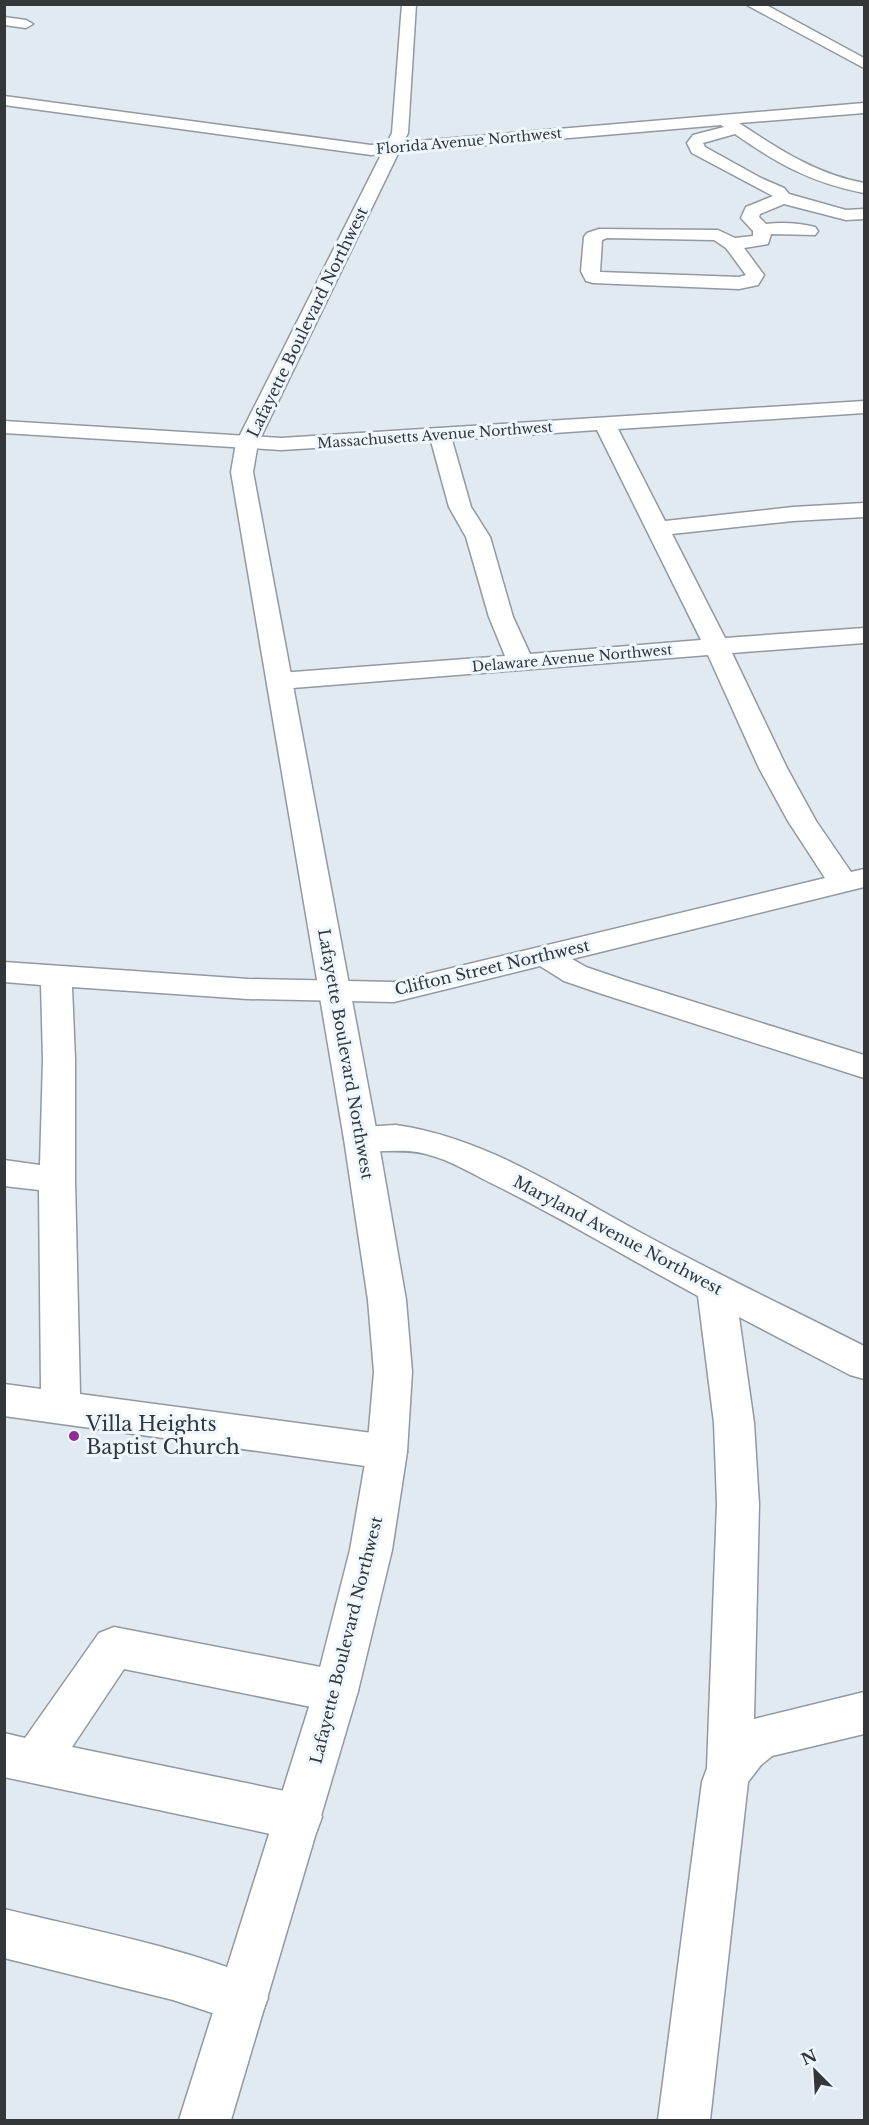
<svg xmlns="http://www.w3.org/2000/svg" width="869" height="2125" viewBox="0 0 869 2125" font-family="'Libre Baskerville',serif">
	<style>
		.lines { fill: none; stroke-linecap: round; stroke-linejoin: round }
		.minor-casing { stroke: #9299a1; stroke-width: 3 }
		.major-casing { stroke: #9299a1; stroke-width: 3 }
		.minor { fill: #fff; fill-rule: evenodd }
		.major { fill: #fff; fill-rule: evenodd }
		.poi-dot { fill: #8e2d96; stroke: #eef6ff; stroke-width: 2 }
		.labels { text-anchor: middle; stroke-width: 6; stroke-linejoin: round; paint-order: stroke }
		.far-street-label { font-size: 14px; fill: #34373a; stroke: #eef6ff }
		.street-label { font-size: 16px; fill: #34373a; stroke: #eef6ff }
		.near-poi-label { font-size: 20px; fill: #34373a; stroke: #eef6ff; text-anchor: start }
	</style>
	<rect width="100%" height="100%" fill="#e1e9f1"/>
	<g class="lines">
		<defs>
			<path id="minor" d="M745 4H764L770 7 864 58V68Z
				M4 17 26 20 33 24 26 28 4 25Z
				M4 96 371 145 864 103V113L739 123C780 150 816 174 864 183V193C812 183 778 164 735 134L703 143 705 147 761 178 784 188 789 194 846 210 864 209V219L846 220 784 204 760 214 759 217 766 224C782 222 799 223 815 227L818 231 815 235 771 234 768 244 744 248 764 275 758 285 739 289 593 283 586 281 581 271 584 237 587 233 599 229 718 230 735 238 753 236V231L741 218 746 207 773 196 692 153 687 143 693 135 724 127 721 125 371 155 4 105ZM607 238 714 240 726 248 746 275 739 277 600 272 602 240Z
				M864 401V413L618 429 665 521 793 507 864 503V517L793 521 672 534 725 638 864 628V643L732 653 787 768 816 821 851 872 864 869V887L572 959 586 967 624 980 864 1055V1078L602 994 564 981 540 966 394 1002 248 999 72 987 75 1059V1180L80 1394 387 1435 401 1440 407 1452 401 1464 387 1469 4 1416V1384L41 1389 39 1190 4 1186V1160L40 1165 43 1059 41 985 4 982V962L248 979 394 982 825 878 788 821 759 768 708 655 280 689 271 687 267 681 271 675 280 673 505 656 489 617 466 537 449 507 431 441 281 450 4 433V421L281 438ZM597 430 701 640 530 654 513 617 490 537 471 507 452 440Z
				M396 1125C487 1138 565 1192 645 1235 717 1274 791 1309 864 1346V1379L850 1375 739 1317 754 1423 759 1504 754 1719 864 1692V1734L772 1756 761 1765 748 1782 710 2120H658L702 1782 707 1768 717 1504 714 1423 698 1296C631 1260 565 1220 497 1186 474 1175 451 1160 426 1154 400 1147 374 1155 349 1148L344 1139 349 1130 361 1127Z
				M114 1627 336 1670 352 1676 358 1691 352 1706 336 1712 124 1669 72 1747 299 1794 316 1801 322 1817 316 1833 299 1840 4 1777V1733L25 1738 99 1633Z
				M4 1909C90 1930 179 1946 261 1980L268 1998 261 2016 243 2023 173 2000 4 1958Z"/>
			<path id="major" d="M402 4H416L408 133 258 443 253 472 378 1139 406 1300 412 1372 407 1452 392 1550 358 1691 231 2120H179L314 1691 350 1550 367 1452 374 1372 368 1300 344 1139 231 472 236 443 392 133Z"/>
		</defs>
		<use href="#minor" class="minor-casing"/>
		<use href="#major" class="major-casing"/>
		<use href="#minor" class="minor"/>
		<use href="#major" class="major"/>
	</g>
	<circle class="poi-dot" cx="74" cy="1436" r="6"/>
	<g class="labels">
		<g class="far-street-label">
			<text transform="translate(469 141) rotate(-5)" y="5">Florida Avenue Northwest</text>
			<text transform="translate(435 435) rotate(-4)" y="5">Massachusetts Avenue Northwest</text>
			<text transform="translate(572 658) rotate(-5)" y="5">Delaware Avenue Northwest</text>
		</g>
		<g class="street-label">
			<text transform="translate(307 322) rotate(-64)" y="6">Lafayette Boulevard Northwest</text>
			<text transform="translate(492 967) rotate(-13)" y="6">Clifton Street Northwest</text>
			<text transform="translate(346 1054) rotate(80)" y="6">Lafayette Boulevard Northwest</text>
			<text transform="translate(618 1235) rotate(28)" y="6">Maryland Avenue Northwest</text>
			<text transform="translate(346 1640) rotate(-76)" y="6">Lafayette Boulevard Northwest</text>
		</g>
		<g class="near-poi-label">
			<text x="86" y="1431">Villa Heights<tspan x="86" dy="23">Baptist Church</tspan></text>
		</g>
	</g>
	<rect width="869" height="2125" fill="none" stroke="#34373a" stroke-width="12"/>
	<g transform="translate(815 2071) rotate(336)" stroke="#eef6ff" stroke-width="4.5" paint-order="stroke">
	<path d="M0-4.5L10 22L0 15L-10 22Z" fill="#34373a"/>
	<text y="-9" font-size="16" font-weight="bold" text-anchor="middle" fill="#34373a">N</text>
	</g>
</svg>
